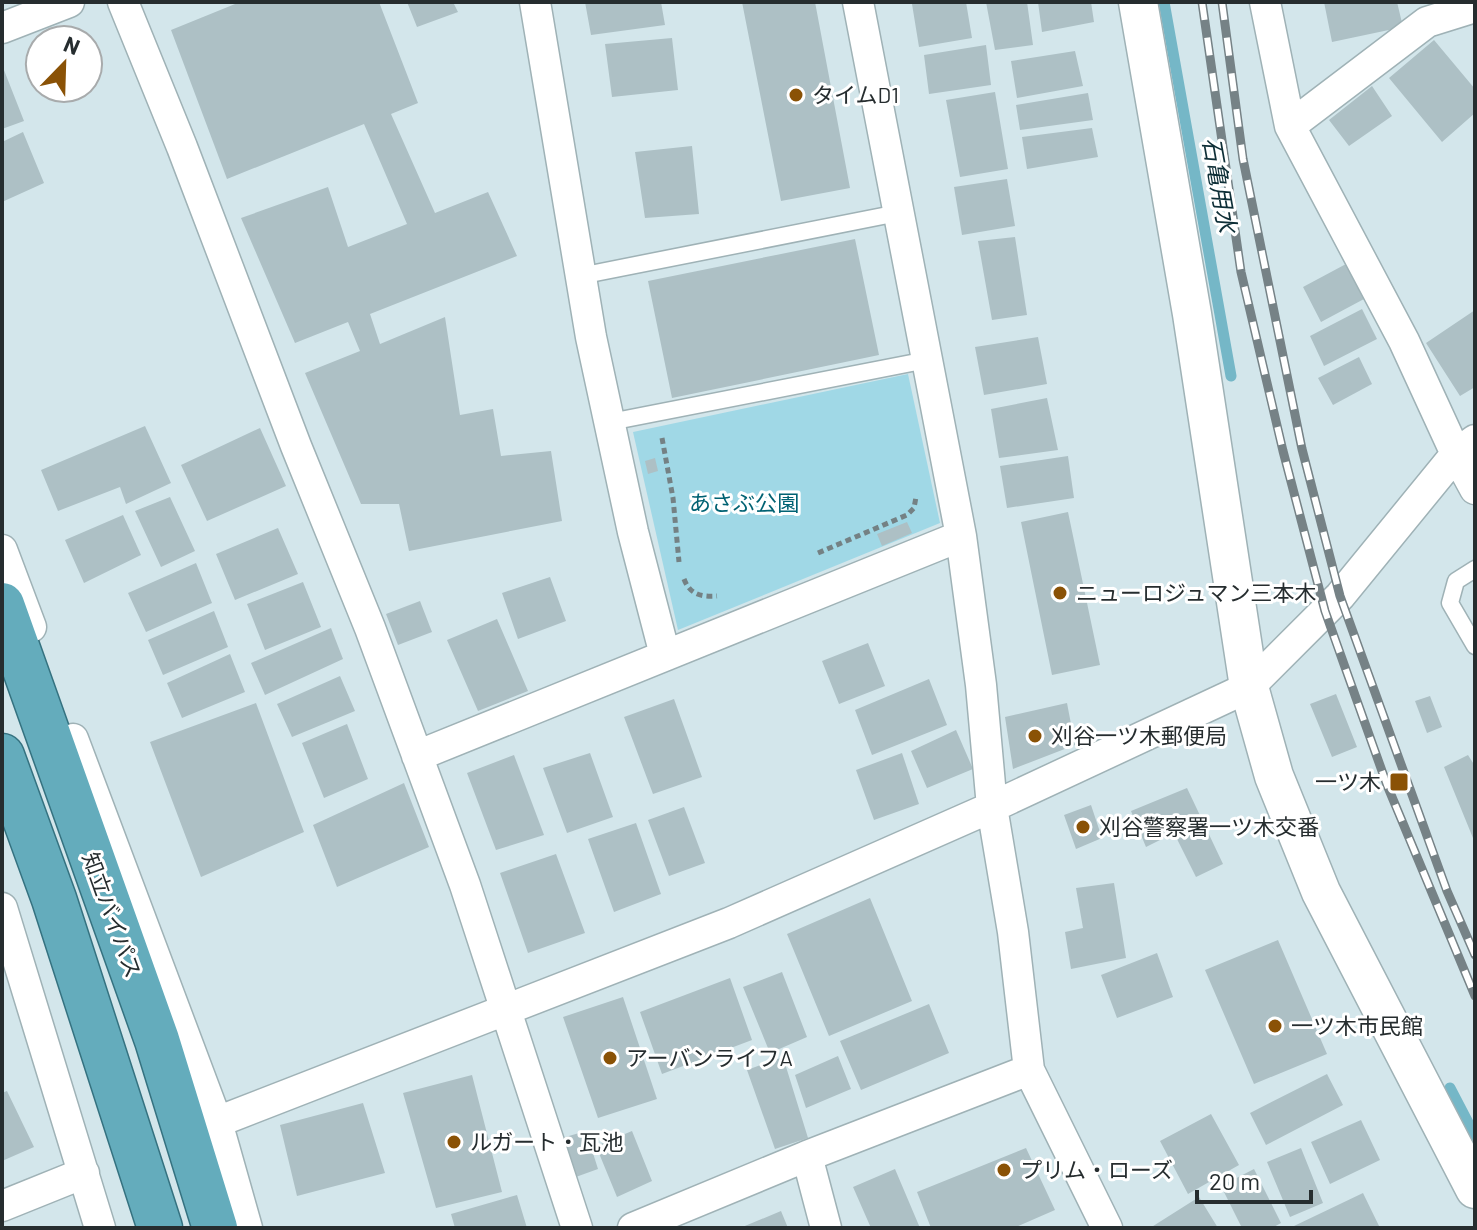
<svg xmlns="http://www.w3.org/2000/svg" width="1477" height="1230" viewBox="0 0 1477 1230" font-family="Barlow,'Noto Sans JP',sans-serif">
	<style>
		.green { fill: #a0d8e6 }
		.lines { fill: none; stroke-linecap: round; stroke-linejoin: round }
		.stream { stroke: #75b7c7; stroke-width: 11 }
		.building { fill: #adc0c5 }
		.service-casing { stroke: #9fb2b6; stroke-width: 19 }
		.minor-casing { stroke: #9fb2b6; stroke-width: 33 }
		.tertiary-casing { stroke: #9fb2b6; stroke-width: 41 }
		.trunk-casing { stroke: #357280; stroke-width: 47 }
		.path { stroke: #748184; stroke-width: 5; stroke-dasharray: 6 4; stroke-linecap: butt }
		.service { stroke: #fff; stroke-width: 16 }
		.minor { stroke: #fff; stroke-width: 30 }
		.tertiary { stroke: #fff; stroke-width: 38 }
		.trunk { stroke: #64acbc; stroke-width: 44 }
		.rail-casing { stroke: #768286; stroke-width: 9 }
		.rail { stroke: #fff; stroke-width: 6; stroke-dasharray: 18; stroke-linecap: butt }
		.poi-dot { fill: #8a5206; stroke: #fff; stroke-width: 3 }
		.labels { text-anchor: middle; stroke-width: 6; stroke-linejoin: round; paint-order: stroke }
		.poi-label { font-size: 22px; fill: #262d2f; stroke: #fff; text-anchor: start }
		.park-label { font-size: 22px; fill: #016273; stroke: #fff }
		.street-label { font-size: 22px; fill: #262d2f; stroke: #fff }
		.water-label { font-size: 24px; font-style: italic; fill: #0e2f37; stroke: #fff }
	</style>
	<rect width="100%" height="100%" fill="#d3e6eb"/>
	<path class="green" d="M908 374 940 523 678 630 633 432Z"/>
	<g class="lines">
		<path class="stream" d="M1164 2 1231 376
			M1450 1088 1475 1136"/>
	</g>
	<path class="building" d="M240 2H379L418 103 391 114 435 213 488 192 517 256 370 314 380 344 445 317 460 415 493 409 501 456 551 451 562 521 409 551 399 504H361L305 373 360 351 348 322 295 343 241 218 328 187 348 247 407 224 364 124 227 179 171 30Z
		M407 2H453L458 12 417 27Z
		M585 2H661L665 25 591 35Z
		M742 2H815L850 188 781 201Z
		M926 2H966L972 38 919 47 912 4Z
		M986 2H1027L1033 45 995 50Z
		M1038 2H1091L1094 22 1042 32Z
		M1324 2H1397L1403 27 1332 42Z
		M672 38 678 90 612 97 605 44Z
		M1434 40 1475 89V113L1442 142 1389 78Z
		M986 45 991 85 929 94 924 55Z
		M1075 51 1083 86 1017 98 1011 61Z
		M2 65 24 121 2 129Z
		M1372 86 1392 116 1349 146 1329 120Z
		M995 92 1008 169 960 177 946 100Z
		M1088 93 1093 120 1020 130 1016 105Z
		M1092 128 1098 157 1027 169 1022 137Z
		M23 132 44 183 2 202V142Z
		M692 146 699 214 645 218 635 152Z
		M1007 179 1015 226 962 235 954 187Z
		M1015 237 1027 315 992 320 978 241Z
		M855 239 879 355 672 398 648 281Z
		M1346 264 1364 299 1321 322 1303 287Z
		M1362 309 1377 339 1324 366 1310 336Z
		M1475 310V387L1460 396 1426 343Z
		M1038 337 1047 384 984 395 975 347Z
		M1359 357 1372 384 1333 405 1318 378Z
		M1047 398 1058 450 999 458 991 409Z
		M145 426 171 483 126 504 120 487 58 511 41 470Z
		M260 428 286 486 207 521 181 465Z
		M1068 456 1074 498 1007 508 1000 466Z
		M655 458 658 471 648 474 645 461Z
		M170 497 195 551 161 567 135 511Z
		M1068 512 1100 665 1052 675 1021 522Z
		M123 515 141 555 84 583 65 540Z
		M907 522 912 533 882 546 877 534Z
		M278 528 298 574 235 600 216 554Z
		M196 563 212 603 146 632 128 593Z
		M550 577 566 621 518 639 502 593Z
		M303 582 321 627 265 650 247 604Z
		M420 601 432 632 398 645 386 614Z
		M214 611 228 647 163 675 148 640Z
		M497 619 528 691 478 711 447 640Z
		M331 628 343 659 265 695 251 663Z
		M868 643 885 686 839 704 822 661Z
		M230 654 245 692 182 718 167 683Z
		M340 676 355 711 292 737 277 704Z
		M929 679 947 725 872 755 855 710Z
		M1336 694 1357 747 1332 757 1310 704Z
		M1430 696 1442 727 1427 733 1415 701Z
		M674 699 702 777 653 794 624 717Z
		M256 703 304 832 201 877 150 742Z
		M1067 703 1075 745 1013 769 1005 717Z
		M347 724 368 779 324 798 302 743Z
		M956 730 973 769 927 788 911 751Z
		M590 753 613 817 567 833 543 768Z
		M902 753 919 804 874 820 856 770Z
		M514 755 544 835 496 850 467 773Z
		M1468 755 1475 766V843L1444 767Z
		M404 783 429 847 337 887 313 825Z
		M1187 788 1223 864 1196 877 1174 833 1146 847 1131 811Z
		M1091 805 1102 838 1076 849 1064 815Z
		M684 807 705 863 669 876 648 820Z
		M636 823 661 894 614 912 588 839Z
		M556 854 585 933 528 953 500 873Z
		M1114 883 1126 958 1071 969 1065 932 1083 928 1076 888Z
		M870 898 912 1001 829 1036 787 934Z
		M1278 940 1327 1054 1254 1084 1205 970Z
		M1157 953 1173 997 1117 1018 1101 975Z
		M782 972 807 1037 770 1053 743 987Z
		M730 978 752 1040 662 1074 640 1012Z
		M623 997 657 1099 598 1118 563 1017Z
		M929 1004 949 1053 861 1090 840 1041Z
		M838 1056 851 1089 806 1108 795 1075Z
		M783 1057 808 1138 775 1149 747 1070Z
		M1327 1074 1343 1105 1266 1145 1250 1113Z
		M472 1075 502 1192 436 1208 403 1093Z
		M7 1091 34 1147 2 1161V1093Z
		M363 1103 385 1173 297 1196 280 1125Z
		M1211 1114 1239 1165 1188 1194 1160 1141Z
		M1361 1120 1380 1160 1330 1184 1311 1142Z
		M586 1131 598 1169 573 1178 562 1138Z
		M632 1131 652 1181 617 1197 596 1146Z
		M1026 1148 1055 1210 1014 1228H931L917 1192Z
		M1301 1148 1323 1203 1290 1217 1267 1162Z
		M895 1169 920 1228H871L853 1187Z
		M1254 1169 1281 1223 1272 1228H1242L1221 1186Z
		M1363 1193 1380 1228H1295L1294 1226Z
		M517 1195 527 1228H455L451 1214Z
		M1199 1197 1218 1228H1150Z
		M781 1211 788 1228H740Z"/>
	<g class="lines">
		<defs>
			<path id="service" d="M580 276 898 213
				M610 422 927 360
				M1475 569 1456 581 1450 603 1475 646"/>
			<path id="minor" d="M123 2 182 147 296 446 370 628 465 885 577 1228
				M535 2 591 337 633 532 665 655
				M858 2 961 536 981 685 992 807 1013 932 1029 1070 1107 1228
				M1265 2 1290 126 1404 341 1456 454 1475 489
				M2 28 69 2
				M1290 126 1427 22 1475 7
				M2 550 31 627
				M73 739 217 1122 247 1228
				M417 756 961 536
				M2 908 100 1228
				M217 1122 729 923 992 807 1249 687 1340 596 1456 454 1475 440
				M807 1156 826 1228
				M2 1206 84 1173
				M633 1228 807 1156 1029 1070"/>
			<path id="tertiary" d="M1138 2 1192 314 1249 687 1274 776 1321 892 1475 1189"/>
			<path id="trunk" d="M2 605 157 1040 215 1228
				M2 756 54 899 160 1228"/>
		</defs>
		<use href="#service" class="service-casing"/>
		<use href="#minor" class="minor-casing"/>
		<use href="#tertiary" class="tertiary-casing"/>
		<use href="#trunk" class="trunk-casing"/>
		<path class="path" d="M662 438 673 498 679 562
			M818 553 907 515 914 508 916 497
			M684 579C690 595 702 597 717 596"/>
		<use href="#service" class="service"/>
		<use href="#minor" class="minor"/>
		<use href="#tertiary" class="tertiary"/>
		<use href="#trunk" class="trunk"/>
		<defs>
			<path id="rail" d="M1202 2 1241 272 1283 451 1325 611 1387 785 1475 996
				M1222 2 1243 159 1302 449 1340 596 1447 891 1475 955"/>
		</defs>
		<use href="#rail" class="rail-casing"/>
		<use href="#rail" class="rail"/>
	</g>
	<g class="poi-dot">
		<circle cx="796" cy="95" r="8"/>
		<circle cx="1060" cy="593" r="8"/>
		<circle cx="1035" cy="736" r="8"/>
		<rect x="1389" y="772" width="20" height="20" rx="4"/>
		<circle cx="1083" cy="827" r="8"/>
		<circle cx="1275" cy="1026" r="8"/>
		<circle cx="610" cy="1058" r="8"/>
		<circle cx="454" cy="1142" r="8"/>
		<circle cx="1004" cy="1170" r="8"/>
	</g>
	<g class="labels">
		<g class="poi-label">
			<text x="812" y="103">タイムD1</text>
			<text x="1076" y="601">ニューロジュマン三本木</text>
			<text x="1051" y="744">刈谷一ツ木郵便局</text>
			<text x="1381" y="790" text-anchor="end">一ツ木</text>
			<text x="1099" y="835">刈谷警察署一ツ木交番</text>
			<text x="1291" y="1034">一ツ木市民館</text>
			<text x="626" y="1066">アーバンライフA</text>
			<text x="470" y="1150">ルガート・瓦池</text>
			<text x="1020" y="1178">プリム・ローズ</text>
		</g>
		<g class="park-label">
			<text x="744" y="511">あさぶ公園</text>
		</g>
		<g class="street-label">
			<text transform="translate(112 915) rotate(70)" y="8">知立バイパス</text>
		</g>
		<g class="water-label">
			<text transform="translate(1219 185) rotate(80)" y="8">石亀用水</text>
		</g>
	</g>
	<rect width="1477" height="1230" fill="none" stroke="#262d2f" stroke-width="8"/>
	<g transform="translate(64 64) rotate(23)"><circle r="38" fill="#ffffff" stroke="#a8abac" stroke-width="2"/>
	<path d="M0-6L14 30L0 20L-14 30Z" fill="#8a5206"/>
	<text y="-12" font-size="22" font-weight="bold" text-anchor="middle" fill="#262d2f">N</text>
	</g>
	<path d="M1197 1190v12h114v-12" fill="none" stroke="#262d2f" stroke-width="4"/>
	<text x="1209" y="1190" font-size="24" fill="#262d2f" stroke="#ffffff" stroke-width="6" paint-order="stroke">20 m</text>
</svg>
